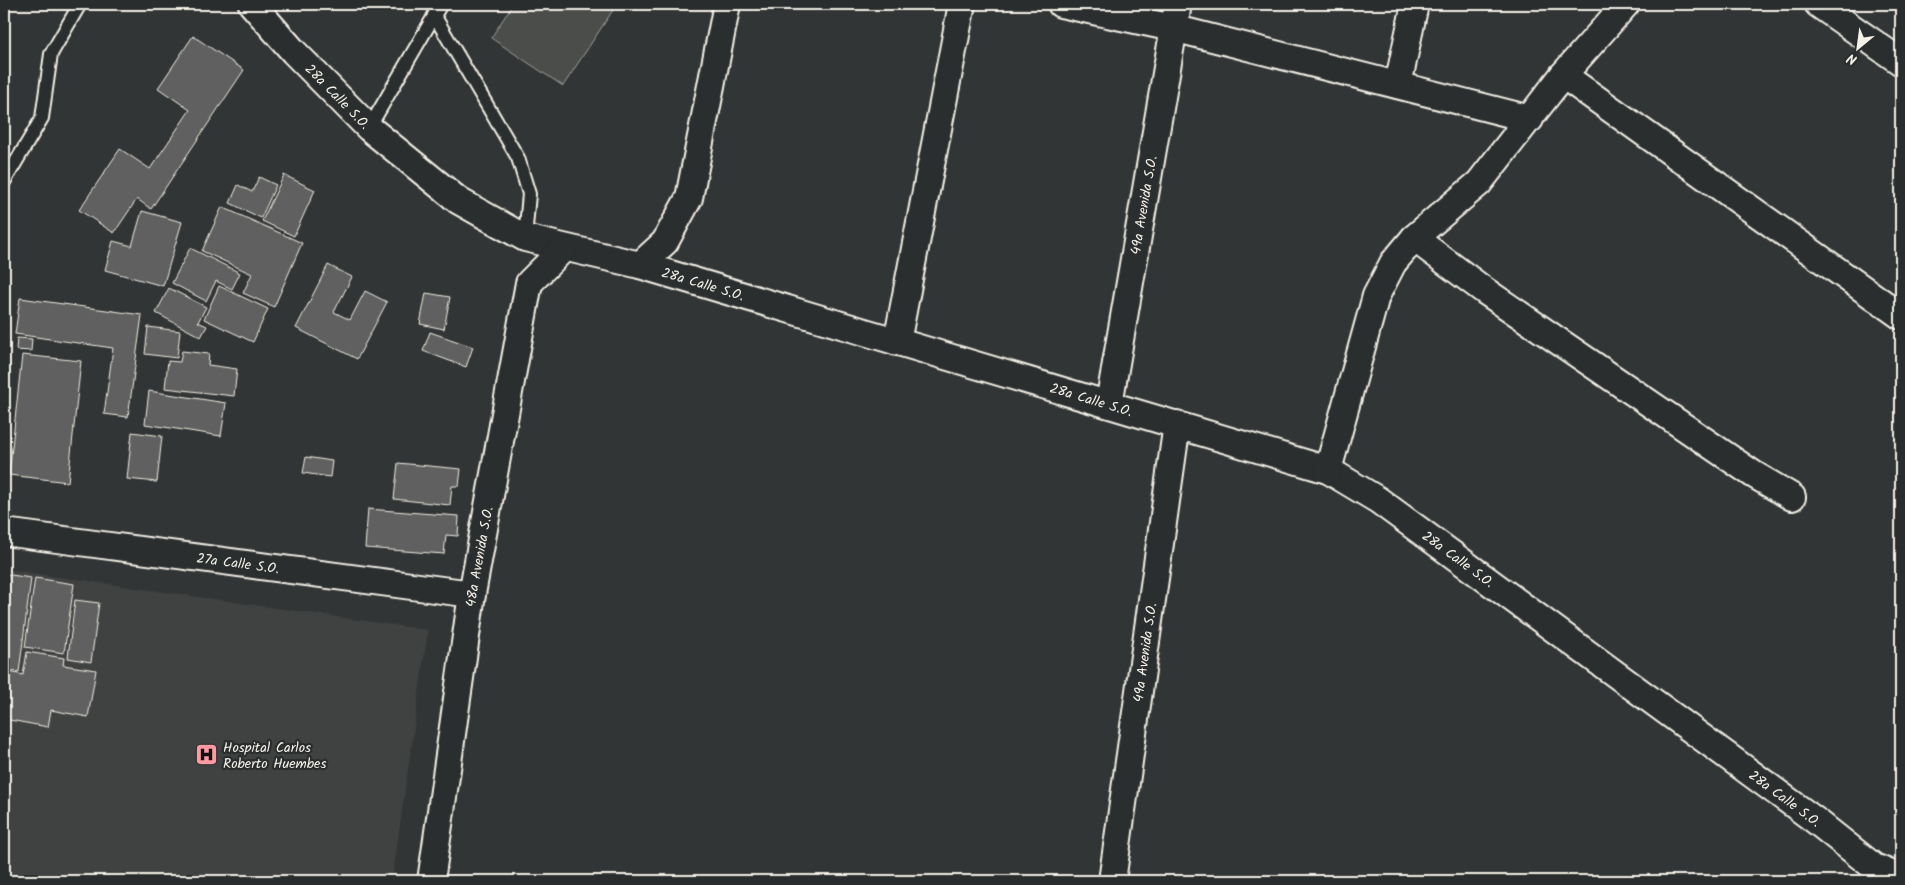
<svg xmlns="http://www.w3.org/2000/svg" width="1905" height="885" viewBox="0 0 1905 885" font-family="Kalam,sans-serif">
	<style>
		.built { fill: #404242 }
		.green { fill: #4b4d4c; stroke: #a09f9a }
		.building { fill: #5f605f; stroke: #f4f1e8 }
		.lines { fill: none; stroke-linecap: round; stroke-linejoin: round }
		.service-casing { stroke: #f4f1e8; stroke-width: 16 }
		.minor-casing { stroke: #f4f1e8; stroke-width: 30 }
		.service { stroke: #2a2d2e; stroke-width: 12 }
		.minor { stroke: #2a2d2e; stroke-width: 26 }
		.labels { text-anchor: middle; stroke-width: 4.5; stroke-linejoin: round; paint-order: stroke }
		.street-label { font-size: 14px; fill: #f4f1e8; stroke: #2a2d2e }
		.poi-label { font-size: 14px; fill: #f4f1e8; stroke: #2a2d2e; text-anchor: start }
	</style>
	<rect width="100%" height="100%" fill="#323535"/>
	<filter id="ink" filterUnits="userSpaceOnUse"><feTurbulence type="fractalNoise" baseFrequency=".02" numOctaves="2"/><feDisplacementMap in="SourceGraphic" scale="10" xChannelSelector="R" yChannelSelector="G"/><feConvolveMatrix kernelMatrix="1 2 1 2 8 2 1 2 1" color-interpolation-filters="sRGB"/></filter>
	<g filter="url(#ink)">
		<path class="built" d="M4 569 428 630 392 881H4Z"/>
		<path class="green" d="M513 4H617L563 86 491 38Z"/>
		<path class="building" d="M193 36 244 70 151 209 137 199 114 233 79 210 120 149 150 169 190 110 158 88Z
			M284 175 315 190 294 236 262 221Z
			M259 177 276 185 261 218 230 203 238 185 252 192Z
			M222 207 302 243 274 307 243 293 252 274 202 251Z
			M142 211 182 222 163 286 105 270 113 241 132 246Z
			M190 248 240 273 232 289 216 281 206 301 172 283Z
			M328 265 352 277 334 312 350 320 365 291 387 302 357 359 296 328Z
			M219 286 268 309 253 342 204 319Z
			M169 288 206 307 198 322 207 326 201 337 156 313Z
			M426 293 450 297 444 329 420 324Z
			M20 298 142 315 128 417 104 414 113 348 15 334Z
			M148 327 180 331 177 358 145 354Z
			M430 332 473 347 466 367 423 351Z
			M17 338 32 339 31 351 16 350Z
			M182 351 209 354 208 365 237 369 234 396 165 388 168 361 180 362Z
			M22 355 81 361 68 482 9 475Z
			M149 391 226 403 221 436 145 424Z
			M132 432 162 436 157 482 127 479Z
			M306 457 332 461 330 477 303 473Z
			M398 463 461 469 459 486H452L450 505 394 499Z
			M368 509 459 516 458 536 446 535 444 554 365 548Z
			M4 574 31 578 19 672 4 670Z
			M35 578 74 584 64 653 25 647Z
			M75 600 99 603 91 662 68 658Z
			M27 652 64 658 63 665 96 670 88 717 51 710 48 727 4 719 9 691 4 690V671L23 675Z"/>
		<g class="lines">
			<defs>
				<path id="service" d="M434 15 518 158 529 194 525 238
					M369 128 441 4
					M4 182 42 118 51 54 80 4"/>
				<g id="minor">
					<path id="s1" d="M252 4 294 52 369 128 459 201 525 238 640 265 1328 470 1378 500 1816 821 1874 867 1901 878"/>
					<path d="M1061 4 1173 28 1530 119"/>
					<path d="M1818 4 1901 62"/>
					<path d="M1563 75 1901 316"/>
					<path d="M1398 85 1415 4"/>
					<path d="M1414 238 1485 291 1753 474 1792 497"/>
					<path d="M640 265 665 242 689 198 727 4"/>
					<path d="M897 342 962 4"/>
					<path id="s2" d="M1109 404 1178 4"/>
					<path d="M1328 470 1376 296 1393 263 1414 238 1479 183 1563 75 1626 4"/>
					<path id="s3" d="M4 532 472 594"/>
					<path id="s4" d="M431 881 472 594 529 283 564 248"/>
					<path id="s5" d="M1112 881 1177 424"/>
				</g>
			</defs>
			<use href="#service" class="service-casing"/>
			<use href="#minor" class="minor-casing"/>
			<use href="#service" class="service"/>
			<use href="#minor" class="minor"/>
		</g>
	</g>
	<defs>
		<symbol id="hospital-square" viewBox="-11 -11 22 22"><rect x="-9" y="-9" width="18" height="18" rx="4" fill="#ff9aa2" stroke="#2a2d2e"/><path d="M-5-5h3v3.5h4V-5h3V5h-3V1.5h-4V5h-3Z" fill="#111"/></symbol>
	</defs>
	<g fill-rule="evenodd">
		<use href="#hospital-square" x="194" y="742" width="25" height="25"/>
	</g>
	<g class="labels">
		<g class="street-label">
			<text dy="5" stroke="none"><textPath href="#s1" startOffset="126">28a Calle S.O.</textPath></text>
			<text dy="5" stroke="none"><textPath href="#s2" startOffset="202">49a Avenida S.O.</textPath></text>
			<text dy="5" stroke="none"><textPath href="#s1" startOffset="546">28a Calle S.O.</textPath></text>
			<text dy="5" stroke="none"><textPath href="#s1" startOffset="951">28a Calle S.O.</textPath></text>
			<text dy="5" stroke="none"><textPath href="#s4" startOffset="328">48a Avenida S.O.</textPath></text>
			<text dy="5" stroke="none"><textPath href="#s1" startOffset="1356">28a Calle S.O.</textPath></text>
			<text dy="5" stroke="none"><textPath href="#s3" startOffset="236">27a Calle S.O.</textPath></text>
			<text dy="5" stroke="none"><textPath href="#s5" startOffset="231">49a Avenida S.O.</textPath></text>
			<text dy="5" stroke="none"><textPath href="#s1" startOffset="1761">28a Calle S.O.</textPath></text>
		</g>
		<g class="poi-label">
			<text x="223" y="752">Hospital Carlos<tspan x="223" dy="16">Roberto Huembes</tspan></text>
		</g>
	</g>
	<rect width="1905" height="885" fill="none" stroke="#2a2d2e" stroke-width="20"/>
	<rect x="10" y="10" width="1885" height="865" fill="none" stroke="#f4f1e8" stroke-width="2" filter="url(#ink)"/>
	<g transform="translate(1858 48) rotate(209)" stroke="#2a2d2e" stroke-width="4" paint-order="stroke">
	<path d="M0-4L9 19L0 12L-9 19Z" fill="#f4f1e8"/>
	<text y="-8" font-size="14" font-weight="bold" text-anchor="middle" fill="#f4f1e8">N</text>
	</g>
</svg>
